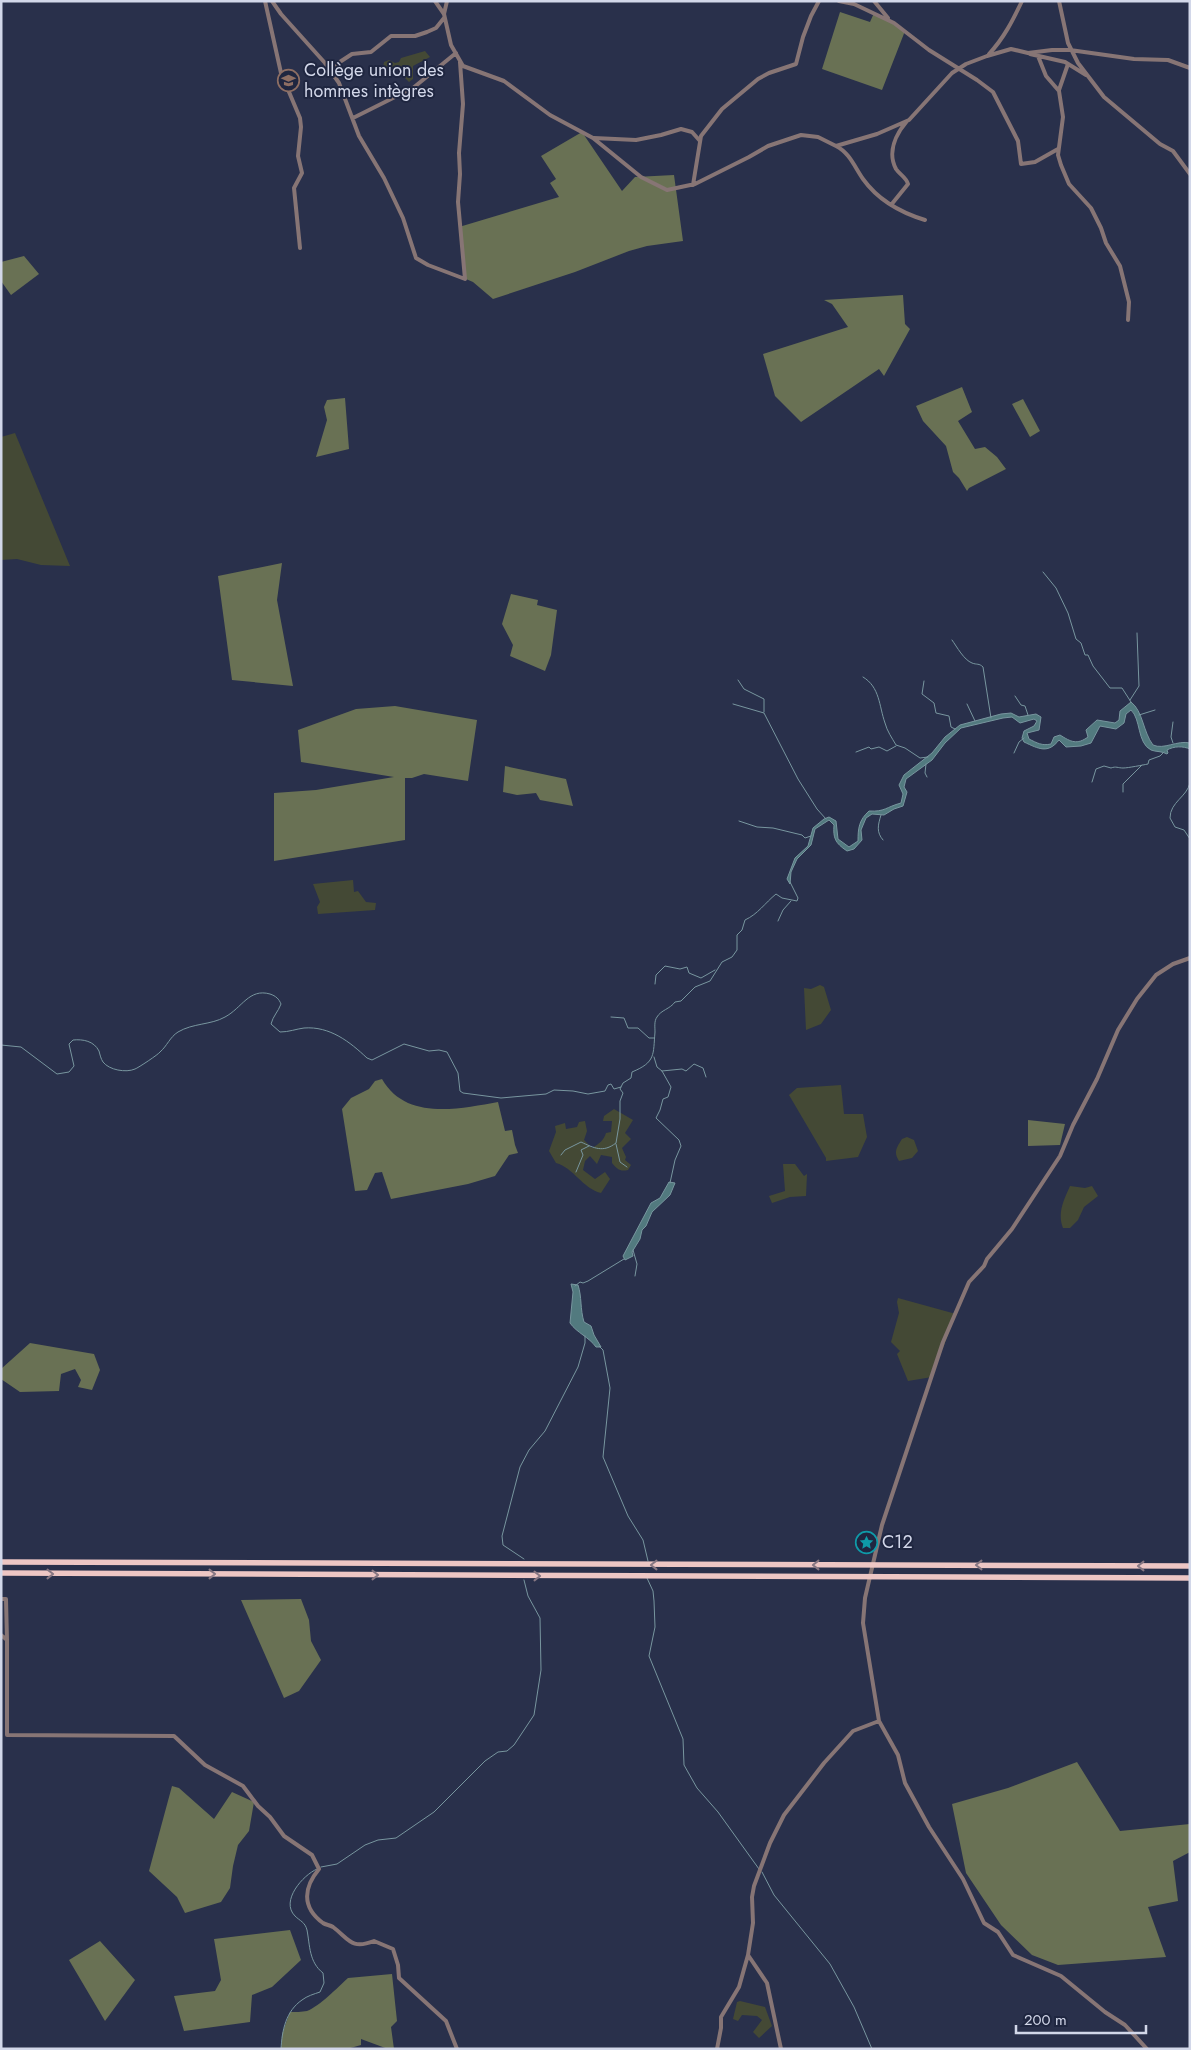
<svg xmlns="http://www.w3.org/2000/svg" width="1191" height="2050" viewBox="0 0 1191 2050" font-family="Jost,sans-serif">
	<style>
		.green { fill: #444935 }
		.forest { fill: #697154 }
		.water { fill: #527a7f; stroke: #78969f }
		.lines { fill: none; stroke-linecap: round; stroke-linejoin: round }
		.stream { stroke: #78969f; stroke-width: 1 }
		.minor { stroke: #877575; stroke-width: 4 }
		.trunk { stroke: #edc6c4; stroke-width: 5.5 }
		.oneway { stroke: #867682 }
		.labels { text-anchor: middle; stroke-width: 4; stroke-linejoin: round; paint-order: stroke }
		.poi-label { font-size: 18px; fill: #d2d7e9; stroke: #1f2640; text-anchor: start }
	</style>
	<rect width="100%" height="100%" fill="#29304b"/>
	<path class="green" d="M425 51 430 57 413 66V79L409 82 405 78 404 71 400 67 393 70 389 77 384 76 382 72 384 62 389 60 395 63 399 62 401 58Z
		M15 433 70 566 41 565 17 559 1 560V437Z
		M353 880 354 892 358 891 366 902 376 903 375 910 318 914 317 907 320 902 313 884Z
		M820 985 824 987 831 1010 821 1024 806 1030 804 988 811 989Z
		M841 1085 844 1114H863L867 1137 858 1157 826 1161V1158L789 1095 797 1088Z
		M614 1109 633 1120 625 1133 631 1139 622 1148 626 1157 625 1160 631 1165 628 1170C620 1172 617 1169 612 1163V1157L601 1155 597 1164 590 1156 585 1161 583 1170 595 1179 605 1172 610 1179 601 1193C582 1188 574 1168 556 1163L549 1151 556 1132 555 1126 565 1123 566 1129 577 1127 579 1122 585 1121 587 1131 584 1140 592 1148C599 1144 604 1140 606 1133L611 1132 612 1121H603L604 1116Z
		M907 1137 914 1140 918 1151 912 1158 899 1161C893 1152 897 1147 902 1139Z
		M783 1164H795L804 1176 807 1174 806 1196 790 1197 772 1203 769 1196 785 1191Z
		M1070 1186 1085 1188 1092 1186 1098 1196 1084 1207 1078 1220 1070 1228H1063C1057 1213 1064 1200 1070 1186Z
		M898 1298 956 1314 932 1377 908 1381 897 1354 900 1351 891 1342 899 1313 897 1302Z
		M740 2001 765 2007 772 2026 759 2038 753 2032 762 2020 757 2016 742 2015 738 2021 733 2019 737 2002Z"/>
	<path class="forest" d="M840 12 870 22 874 13 905 31 882 90 822 69Z
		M582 132 622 191 635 177 674 175 683 241 647 246 629 251 575 272 493 299 473 282 466 279 459 227 559 197 550 183 556 179 541 156Z
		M24 256 39 274 11 295 1 281V262Z
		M903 295 905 324 910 329 884 376 879 369 801 422 775 396 763 354 848 327 832 304 824 300Z
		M962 387 972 412 958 421 975 449 985 447 997 457 1006 469 969 488 967 491 959 478 953 472 946 446 923 421 916 406Z
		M345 398 349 449 316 457 327 420 324 407 327 400Z
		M1023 399 1040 431 1030 437 1012 404Z
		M282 563 277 600 293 686 232 680 218 576Z
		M511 594 538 600 537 605 557 610 551 655 545 671 510 656 513 645 502 624Z
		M395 706 477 720 468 781 424 774 412 778H405V840L274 861V793L316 790 394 777 301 762 298 730 356 709Z
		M505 766 566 779 573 806 540 800 536 793 517 795 503 792Z
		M382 1079C406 1121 459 1109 498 1102L505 1131 512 1130 515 1145 518 1153 509 1155 495 1176 468 1184 391 1199 382 1172 375 1173 367 1190 355 1191 342 1109 351 1098 369 1089 375 1081Z
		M1028 1120 1065 1124 1060 1145 1028 1146Z
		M30 1343 94 1354 100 1370 92 1390 78 1387 81 1380 75 1369 61 1374 59 1391 20 1392 1 1379V1369Z
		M301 1599 309 1620 311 1641 321 1660 299 1691 284 1698 241 1600Z
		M1077 1762 1120 1831 1190 1824V1852L1173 1861 1178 1901 1148 1907 1166 1957 1058 1965 1032 1955 1001 1925 966 1873 952 1804 1008 1788Z
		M172 1786 179 1788 214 1819 232 1792 254 1802 249 1831 238 1845 233 1866 230 1888 221 1902 185 1913 177 1897 149 1871Z
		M290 1930 301 1960 272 1987 252 1995 250 2022 184 2031 174 1996 215 1991 221 1980 214 1939Z
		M100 1941 135 1980 105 2021 69 1960Z
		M392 1974 397 2021 391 2027 394 2049H388L361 2039V2045L347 2049H281L282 2034 290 2012C295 2012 302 2012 307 2011 320 2006 338 1987 348 1978Z"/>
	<path class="water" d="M1131 702C1143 711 1143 732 1153 745 1164 750 1177 740 1190 743V749C1183 746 1174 746 1167 750L1168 753 1167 754C1162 751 1156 752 1151 750 1137 743 1141 719 1131 710L1126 714 1124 723 1116 729 1100 726 1091 743 1081 746 1066 747 1059 740C1048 754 1039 749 1024 742L1022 738 1024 731 1034 726 1037 721 1034 719 1020 723 1012 717 1003 718 961 728 945 743 932 760 906 779 904 787 907 792 903 806 894 809 884 815 872 814 866 818 861 830 862 840 854 849 847 851C835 843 833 838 834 825L829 820 815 829 811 845 797 859 791 872 790 884 787 879 795 858 808 846 813 828 824 819 829 817 836 821 838 839 849 847 858 841C858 828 859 820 869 811 885 812 886 807 901 803L903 794 899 785 904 775 932 753 945 737 960 725 1001 714 1011 713 1019 717 1036 714 1041 717 1039 730 1027 733 1029 739C1037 743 1042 746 1051 744L1054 737 1060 735C1071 742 1077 745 1088 737L1086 730 1097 720 1115 723 1119 720 1120 711Z
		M669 1182 675 1183 670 1195 652 1212 646 1226 642 1230 640 1239 632 1252 633 1256 625 1260 623 1256 651 1203 660 1198Z
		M571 1284 578 1285C582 1297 580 1309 584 1322L591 1326 594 1335 601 1347H596C589 1337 577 1333 570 1323L573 1292Z"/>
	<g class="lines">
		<path class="stream" d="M1043 572 1056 588 1068 613 1076 639 1081 643 1085 655H1088L1093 666 1110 688H1122L1131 702
			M952 640C957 647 964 660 972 663 977 665 979 663 983 667L991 718
			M863 677C880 687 879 706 885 723 887 731 892 738 896 745L905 748 920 758 928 757
			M738 680 744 689 764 699V712
			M924 681 922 694 934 703 936 713 949 716 951 727 955 729
			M1015 696 1021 705 1025 706 1028 715
			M1130 700 1139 686 1137 633
			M733 704 764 713 798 779 817 809 826 819
			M967 704 975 721
			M1139 715 1155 710
			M1173 743 1171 737 1173 722
			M856 752 869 747 871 749 879 747 887 751 896 746
			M1014 753 1019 742 1024 738
			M926 764 925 773 927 777
			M1092 782 1096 769 1104 766 1111 768C1116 766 1118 768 1123 768 1128 768 1143 765 1148 764L1149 760 1160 756 1164 752
			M1190 783C1187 797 1170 802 1170 818L1175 827 1184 830 1190 839
			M1123 792V784L1142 765
			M881 815C878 825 876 832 883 840
			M739 821 757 827 773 828 802 835 805 838 811 836
			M778 921 783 910 791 901
			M655 984 656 975 665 966 680 969 687 967 689 973 701 978 715 970
			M611 1017 624 1018 628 1028H638L649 1038H654
			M1 1045 21 1047 57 1074 69 1072 74 1066 69 1044 73 1040C83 1039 94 1041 99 1051 100 1055 101 1059 103 1062 109 1070 126 1073 135 1069 138 1068 159 1054 160 1052 167 1046 170 1037 178 1032 193 1023 211 1025 225 1017 242 1008 249 988 270 994 276 996 279 999 281 1004 278 1012 273 1016 271 1024L280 1032C289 1032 296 1029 304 1028 330 1026 350 1042 367 1058L372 1060 404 1044 429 1051 439 1050 447 1052 458 1073 460 1091 463 1093 501 1098 546 1094 554 1090 573 1091 588 1094 605 1091 608 1085 611 1084 614 1089 621 1087
			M654 1057 657 1067 662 1071 671 1087 668 1097 663 1099 660 1110 656 1118 679 1140 681 1146 675 1160 670 1183
			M662 1071 682 1069 686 1071 694 1064 703 1068 706 1077
			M616 1144 620 1162 627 1167
			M561 1155 565 1150 581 1142C594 1148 603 1153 616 1143L620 1119V1101L623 1093 620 1089 623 1083 631 1078 632 1072C656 1062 653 1055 655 1032 655 1027 654 1021 657 1017 661 1010 670 1009 675 1002L681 1001 695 987 710 981 722 962 732 957 737 950V935L742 930 745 920C758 914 765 903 776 894L782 898 797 901 798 898 790 882
			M576 1172 583 1155 581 1150 589 1146
			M633 1250 637 1264 635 1276
			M575 1286 580 1282 583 1283 588 1281 624 1259
			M599 1346 603 1350 610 1388 603 1457 628 1516 643 1540 648 1561
			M524 1559 503 1545 502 1536 520 1467 529 1450 545 1431 578 1367 585 1343V1336
			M647 1578 653 1591 654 1601 655 1627 649 1656 683 1739 684 1765 697 1788 718 1812 759 1869
			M321 1867 337 1864 365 1845 378 1840 396 1838 434 1812 485 1761 498 1752 507 1751 514 1745 534 1715 541 1670 540 1618 528 1596 524 1580
			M762 1872 774 1895 830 1964 854 2007 872 2049
			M281 2049C282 2030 286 2011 302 2000 307 1996 314 1994 320 1992L324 1983 323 1973C309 1962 310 1946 307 1930 305 1922 300 1921 295 1916 280 1901 303 1875 317 1869"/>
		<path class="minor" d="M265 1 281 73 300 118 301 127 298 156 302 173 294 188 300 248
			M272 1 281 14 325 63 339 83 359 136 384 178 403 218 416 258 428 265 465 279 458 202 460 174 459 153 463 104 460 62
			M435 1 444 14 451 45 463 66 504 81 550 115 593 138 641 177 667 190 695 184 749 157 768 146 801 135 818 137 836 146 877 134 909 120 952 73 966 64 987 56 1011 49 1028 53 1052 50H1070L1134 59 1168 60 1190 68
			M839 1 854 4 894 23 929 50 977 80 993 92 1018 141 1021 164 1035 162 1058 149
			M874 1 888 18
			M1059 1 1068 43 1078 63 1104 97 1160 144 1173 151 1190 174
			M444 14 447 1
			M989 54C1004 38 1013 20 1022 1
			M1030 54 1065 62 1086 75
			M1038 56 1046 76 1059 91 1063 117 1058 155 1061 165 1069 184 1091 208 1101 228 1106 243 1120 266 1129 302 1128 320
			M329 69 352 54 371 52 391 36H415L427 32 436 28 444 18
			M1059 90 1068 64
			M353 118 413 88 456 53
			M594 138 636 140 661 135 681 129 692 132 700 141
			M836 146C850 153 855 168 863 179 878 200 902 213 925 220
			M693 185 701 136 722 109 758 79 769 73 796 64 803 37 811 16 819 1
			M891 205 908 184C906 177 900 175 896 169 887 152 896 134 907 121
			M1 1599H6L7 1640
			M1 1635 7 1640V1735L174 1736 205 1765 243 1786 258 1806 270 1817 284 1836 312 1855 319 1869C304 1887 301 1907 323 1923 326 1925 330 1925 333 1927 349 1939 351 1950 374 1941L393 1949 398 1965 399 1978 446 2021 457 2049
			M717 2049 721 2028V2017L739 1987 748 1955
			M781 2049 767 1983 748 1955 753 1923 752 1897 754 1886 770 1843 784 1815 824 1763 853 1731 879 1721
			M1147 2049 1125 2025 1105 2012 1061 1976 1013 1955 998 1932 984 1923 963 1879 929 1827 905 1783 898 1755 879 1721 863 1623 865 1598 882 1525 943 1342 969 1282 984 1266 987 1259 1012 1229 1060 1156 1073 1125 1097 1079 1118 1030 1137 999 1156 975 1173 964 1190 958"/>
		<path class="trunk" d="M1 1562 1190 1566
			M1 1573 1190 1578"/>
	</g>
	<defs><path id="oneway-chevron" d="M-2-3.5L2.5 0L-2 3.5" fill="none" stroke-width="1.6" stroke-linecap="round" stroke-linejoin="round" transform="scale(1.25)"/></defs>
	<g class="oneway">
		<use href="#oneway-chevron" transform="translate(654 1565) rotate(-180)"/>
		<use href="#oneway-chevron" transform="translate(816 1565) rotate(-180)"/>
		<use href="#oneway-chevron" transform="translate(979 1565) rotate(-180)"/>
		<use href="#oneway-chevron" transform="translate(1141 1566) rotate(-180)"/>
		<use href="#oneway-chevron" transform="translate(50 1574)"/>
		<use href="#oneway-chevron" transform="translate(212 1574)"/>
		<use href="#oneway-chevron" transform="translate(375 1575)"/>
		<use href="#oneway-chevron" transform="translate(537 1576)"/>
	</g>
	<defs>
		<symbol id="school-ring" viewBox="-11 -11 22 22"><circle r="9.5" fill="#1f2640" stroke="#8d6e63" stroke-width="1.5"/><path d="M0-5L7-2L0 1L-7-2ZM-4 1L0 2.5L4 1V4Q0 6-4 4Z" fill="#8d6e63"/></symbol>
		<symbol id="sight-ring" viewBox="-11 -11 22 22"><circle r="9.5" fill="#1f2640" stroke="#0f9aa8" stroke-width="1.5"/><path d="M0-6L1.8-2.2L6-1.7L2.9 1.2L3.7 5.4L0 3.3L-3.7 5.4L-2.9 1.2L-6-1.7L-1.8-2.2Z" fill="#0f9aa8"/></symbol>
	</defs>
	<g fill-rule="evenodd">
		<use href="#school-ring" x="276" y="68" width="25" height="25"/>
		<use href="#sight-ring" x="854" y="1530" width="25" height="25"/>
	</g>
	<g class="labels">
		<g class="poi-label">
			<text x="304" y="76">Collège union des<tspan x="304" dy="21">hommes intègres</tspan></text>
			<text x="882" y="1548">C12</text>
		</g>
	</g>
	<rect width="1191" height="2050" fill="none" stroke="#d2d7e9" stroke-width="5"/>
	<path d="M1016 2025v8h130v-8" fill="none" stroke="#d2d7e9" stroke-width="2.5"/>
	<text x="1024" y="2025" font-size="15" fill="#d2d7e9" stroke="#1f2640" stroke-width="4" paint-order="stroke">200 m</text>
</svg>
